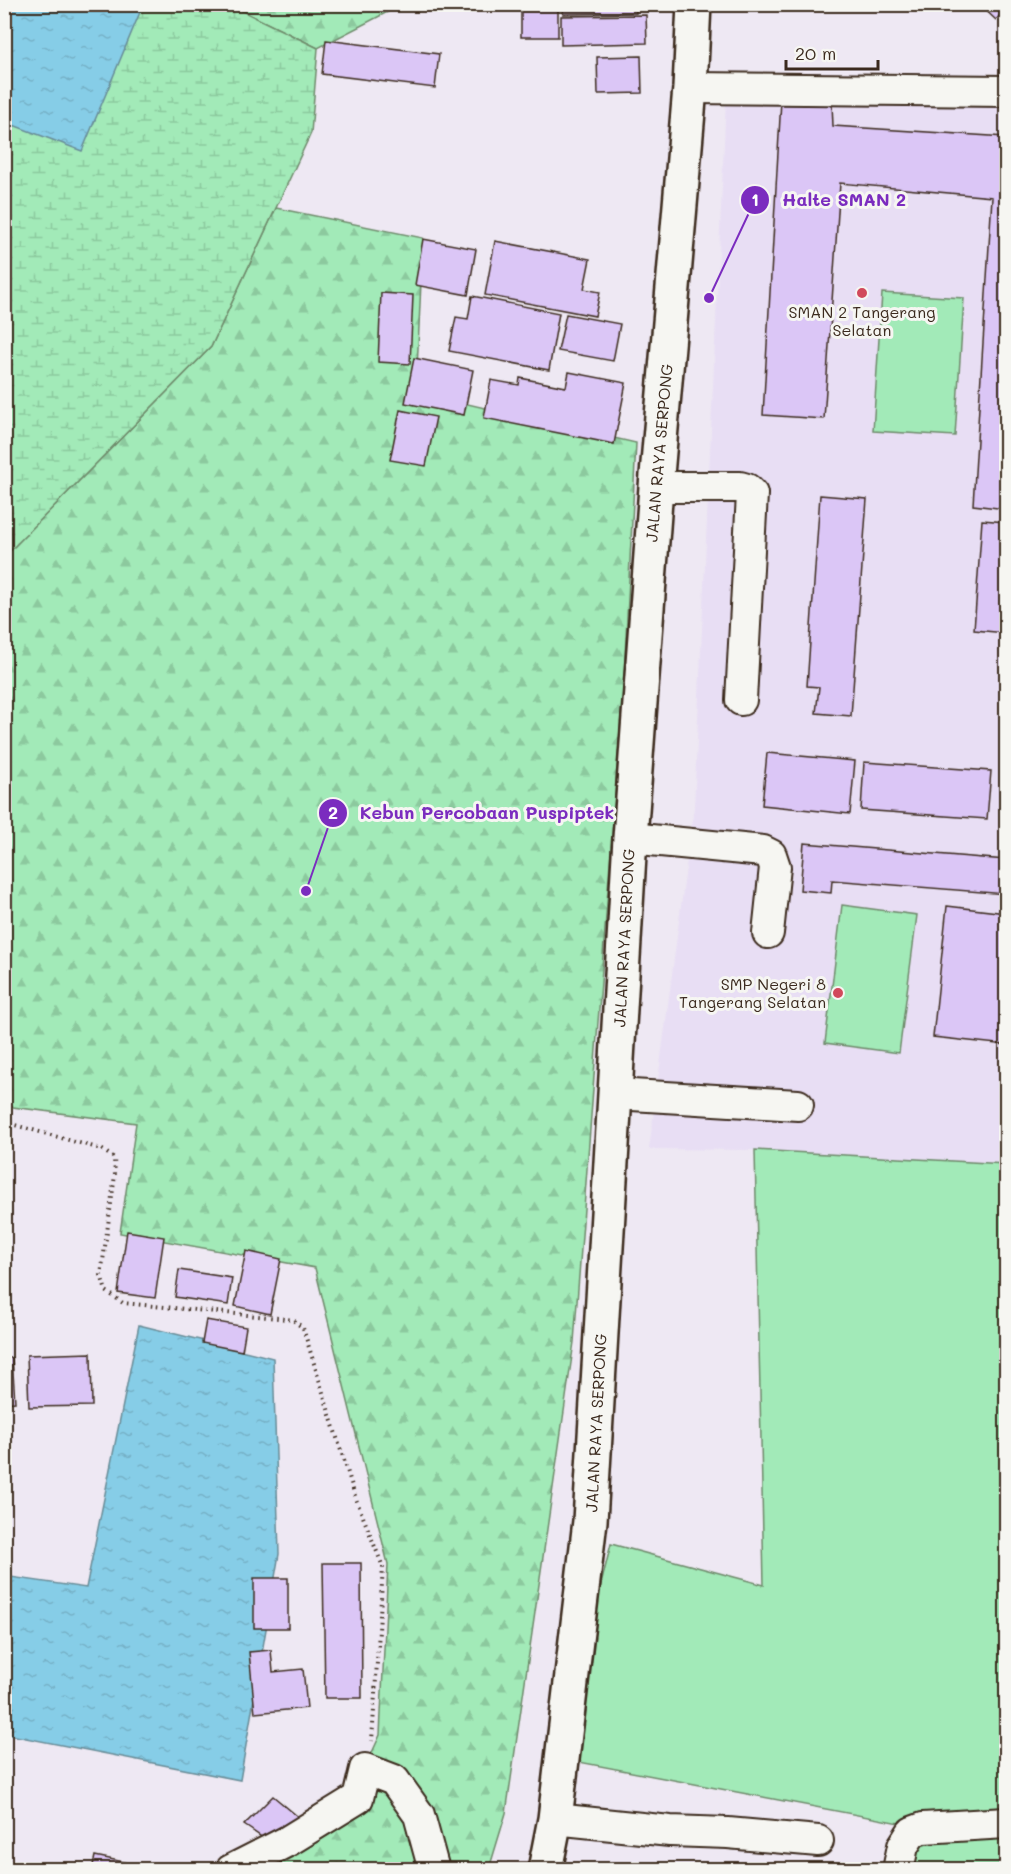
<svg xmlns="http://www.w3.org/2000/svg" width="1011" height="1874" viewBox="0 0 1011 1874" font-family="Mali,sans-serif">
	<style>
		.built { fill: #e8def4 }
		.green { fill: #a2eab8; stroke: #6e8a6b; stroke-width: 1.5 }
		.forest { fill: url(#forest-firs); stroke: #6e8a6b; stroke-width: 1.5 }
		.wetland { fill: url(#wetland-marsh); stroke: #6e8a6b; stroke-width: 1.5 }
		.water { fill: url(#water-ripples); stroke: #688c97; stroke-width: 1.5 }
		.building { fill: #dbc6f6; stroke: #3b2a1e; stroke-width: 1.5 }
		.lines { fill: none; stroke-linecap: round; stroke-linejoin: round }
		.minor-casing { stroke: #3b2a1e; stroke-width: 34 }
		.major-casing { stroke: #3b2a1e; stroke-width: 38 }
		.path { stroke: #3b2a1e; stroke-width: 4; stroke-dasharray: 1.5 4.5; stroke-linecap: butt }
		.minor { stroke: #f6f6f2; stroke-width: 30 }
		.major { stroke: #f6f6f2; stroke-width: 33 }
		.poi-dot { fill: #d1495b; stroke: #f6f6f2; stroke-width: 2 }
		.labels { text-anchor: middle; stroke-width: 6; stroke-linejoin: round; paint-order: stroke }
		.poi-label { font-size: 16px; fill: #3b2a1e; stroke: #f6f6f2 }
		.street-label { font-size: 16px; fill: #3b2a1e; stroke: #f6f6f2 }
		.leader { fill: none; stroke: #7b2cbf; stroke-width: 2 }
		.callout-dot { fill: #7b2cbf; stroke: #f6f6f2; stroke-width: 2 }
		.mark-label { font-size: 18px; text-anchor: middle; font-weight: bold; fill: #fff }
		.callout-label { font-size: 18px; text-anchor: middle; font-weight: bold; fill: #7b2cbf; stroke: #f6f6f2; stroke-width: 6; stroke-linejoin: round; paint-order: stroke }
	</style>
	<defs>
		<pattern id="forest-firs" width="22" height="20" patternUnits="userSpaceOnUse" patternTransform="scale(1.5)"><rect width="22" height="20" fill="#a2eab8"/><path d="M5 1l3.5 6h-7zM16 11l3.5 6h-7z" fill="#8cc99e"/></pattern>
		<pattern id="wetland-marsh" width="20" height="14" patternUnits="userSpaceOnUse" patternTransform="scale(1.5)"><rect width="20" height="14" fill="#a2eab8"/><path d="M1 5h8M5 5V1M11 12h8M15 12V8" fill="none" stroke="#8cc99e"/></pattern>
		<pattern id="water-ripples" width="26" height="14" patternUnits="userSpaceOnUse" patternTransform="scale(1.5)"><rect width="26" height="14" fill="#86cde7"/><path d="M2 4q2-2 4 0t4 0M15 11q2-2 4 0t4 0" fill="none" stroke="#75b0c6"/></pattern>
	</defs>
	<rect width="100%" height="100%" fill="#eee8f3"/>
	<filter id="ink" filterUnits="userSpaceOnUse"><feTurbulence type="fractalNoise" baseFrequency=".0167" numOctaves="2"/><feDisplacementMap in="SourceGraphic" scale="12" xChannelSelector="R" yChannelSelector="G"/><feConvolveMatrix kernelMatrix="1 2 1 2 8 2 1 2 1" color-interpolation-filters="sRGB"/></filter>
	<g filter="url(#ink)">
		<path class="built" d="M726 98H1006V1164L755 1150 649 1149 694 807Z"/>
		<path class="green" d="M882 293 964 298 955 436 873 431Z
			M842 905 917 915 899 1053 825 1043Z
			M755 1150 1006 1164V1869H896L905 1824 558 1758 611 1544 764 1585Z"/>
		<path class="forest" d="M230 5H401L318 48Z
			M276 208 423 238 416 392 636 443 624 676 574 1342 506 1813 489 1869H239L345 1812 380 1735 388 1564 315 1268 120 1233 136 1123 5 1106V556L211 347Z"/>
		<path class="wetland" d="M5 5H230L318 48 311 133 211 347 5 556Z"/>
		<path class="water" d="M4 5H143L82 151 5 122Z
			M139 1325 273 1358 279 1554 240 1780 5 1734 4 1576 86 1588Z"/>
		<path class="building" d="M521 4H558V37H521Z
			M563 4H636V13L563 14Z
			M979 4H1006V8L996 20Z
			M646 15 647 43 561 45V16Z
			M326 40 439 54 435 88 322 74Z
			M641 56 642 93 598 94 597 57Z
			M781 100 832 103 833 126 1006 137V509L973 505 992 197 840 183 824 419 763 415Z
			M423 239 476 249 468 295 415 285Z
			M495 241 590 259 584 289 600 292 595 316 485 295Z
			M381 293 413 295 410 364 378 362Z
			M472 296 559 313 549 370 449 351 456 317 468 319Z
			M566 314 620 324 613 361 558 351Z
			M414 358 473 370 464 415 405 403Z
			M569 372 626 383 614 444 484 418 491 380 519 385 520 378 566 387Z
			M400 410 436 417 426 466 390 460Z
			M820 495 867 499 851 716 816 713 819 687 807 686Z
			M982 520 1006 522V633L974 630Z
			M1006 738V812H1002Z
			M767 753 855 761 850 814 762 805Z
			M864 762 991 771 987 819 861 810Z
			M804 843 1006 860V894L832 880 831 893 800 890Z
			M947 906 1006 913V1045L933 1037Z
			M127 1231 164 1237 155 1298 118 1293Z
			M246 1251 281 1259 270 1314 235 1306Z
			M179 1270 232 1278 228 1305 175 1297Z
			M206 1320 246 1327 242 1351 202 1343Z
			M91 1353 92 1406 29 1407 27 1355Z
			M4 1358H12L15 1402 4 1403Z
			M323 1563H361L362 1698H325Z
			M254 1578H288V1628H254Z
			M271 1650 273 1672 303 1669 307 1708 255 1713 249 1652Z
			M273 1796 303 1821 269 1842 244 1825Z
			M95 1856 129 1863 127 1870H92Z"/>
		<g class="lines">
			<defs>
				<path id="minor" d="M690 88 1006 91
					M656 487H740L747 489 752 494 741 700
					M630 838 763 851 771 855 775 867 768 933
					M615 1094 798 1105
					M555 1819 670 1831 728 1833 818 1841
					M231 1870 288 1841 358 1798 365 1769 394 1780 419 1815 434 1870
					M898 1870 903 1846 912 1832 923 1828 1006 1823"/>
				<path id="major" d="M545 1870 555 1819 590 1521 630 838 656 487 690 88 694 4"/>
			</defs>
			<use href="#minor" class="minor-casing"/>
			<use href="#major" class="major-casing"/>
			<path class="path" d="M4 1122 101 1149 114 1158 115 1175 101 1275 106 1291 123 1303 278 1318 293 1320 303 1328 356 1499 383 1567 372 1741"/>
			<use href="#minor" class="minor"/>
			<use href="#major" class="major"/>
		</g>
	</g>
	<g class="poi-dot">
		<circle cx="862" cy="293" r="6"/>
		<circle cx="838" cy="993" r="6"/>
	</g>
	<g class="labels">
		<g class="poi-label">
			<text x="862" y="318">SMAN 2 Tangerang<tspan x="862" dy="18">Selatan</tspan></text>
			<text x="826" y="990" text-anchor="end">SMP Negeri 8<tspan x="826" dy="18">Tangerang Selatan</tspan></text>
		</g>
		<g class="street-label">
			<text transform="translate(659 453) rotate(-85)" y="6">JALAN RAYA SERPONG</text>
			<text transform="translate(624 938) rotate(-87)" y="6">JALAN RAYA SERPONG</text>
			<text transform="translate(596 1423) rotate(-87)" y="6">JALAN RAYA SERPONG</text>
		</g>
	</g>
	<path class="leader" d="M709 298L755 200M306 891L333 813"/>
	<g class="callout-dot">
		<circle cx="709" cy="298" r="6"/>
		<circle cx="306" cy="891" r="6"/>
		<circle cx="755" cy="200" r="15"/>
		<circle cx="333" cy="813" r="15"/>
	</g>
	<g class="mark-label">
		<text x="755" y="206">1</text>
		<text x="333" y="819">2</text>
	</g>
	<g class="callout-label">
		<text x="844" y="206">Halte SMAN 2</text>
		<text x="487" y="819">Kebun Percobaan Puspiptek</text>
	</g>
	<rect width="1011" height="1874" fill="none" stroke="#f6f6f2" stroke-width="24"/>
	<rect x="12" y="12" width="987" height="1850" fill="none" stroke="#3b2a1e" stroke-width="2" filter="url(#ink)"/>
	<path d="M786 60v9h92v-9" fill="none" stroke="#3b2a1e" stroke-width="3"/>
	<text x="795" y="60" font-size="18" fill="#3b2a1e" stroke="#f6f6f2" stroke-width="4.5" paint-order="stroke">20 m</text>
</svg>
